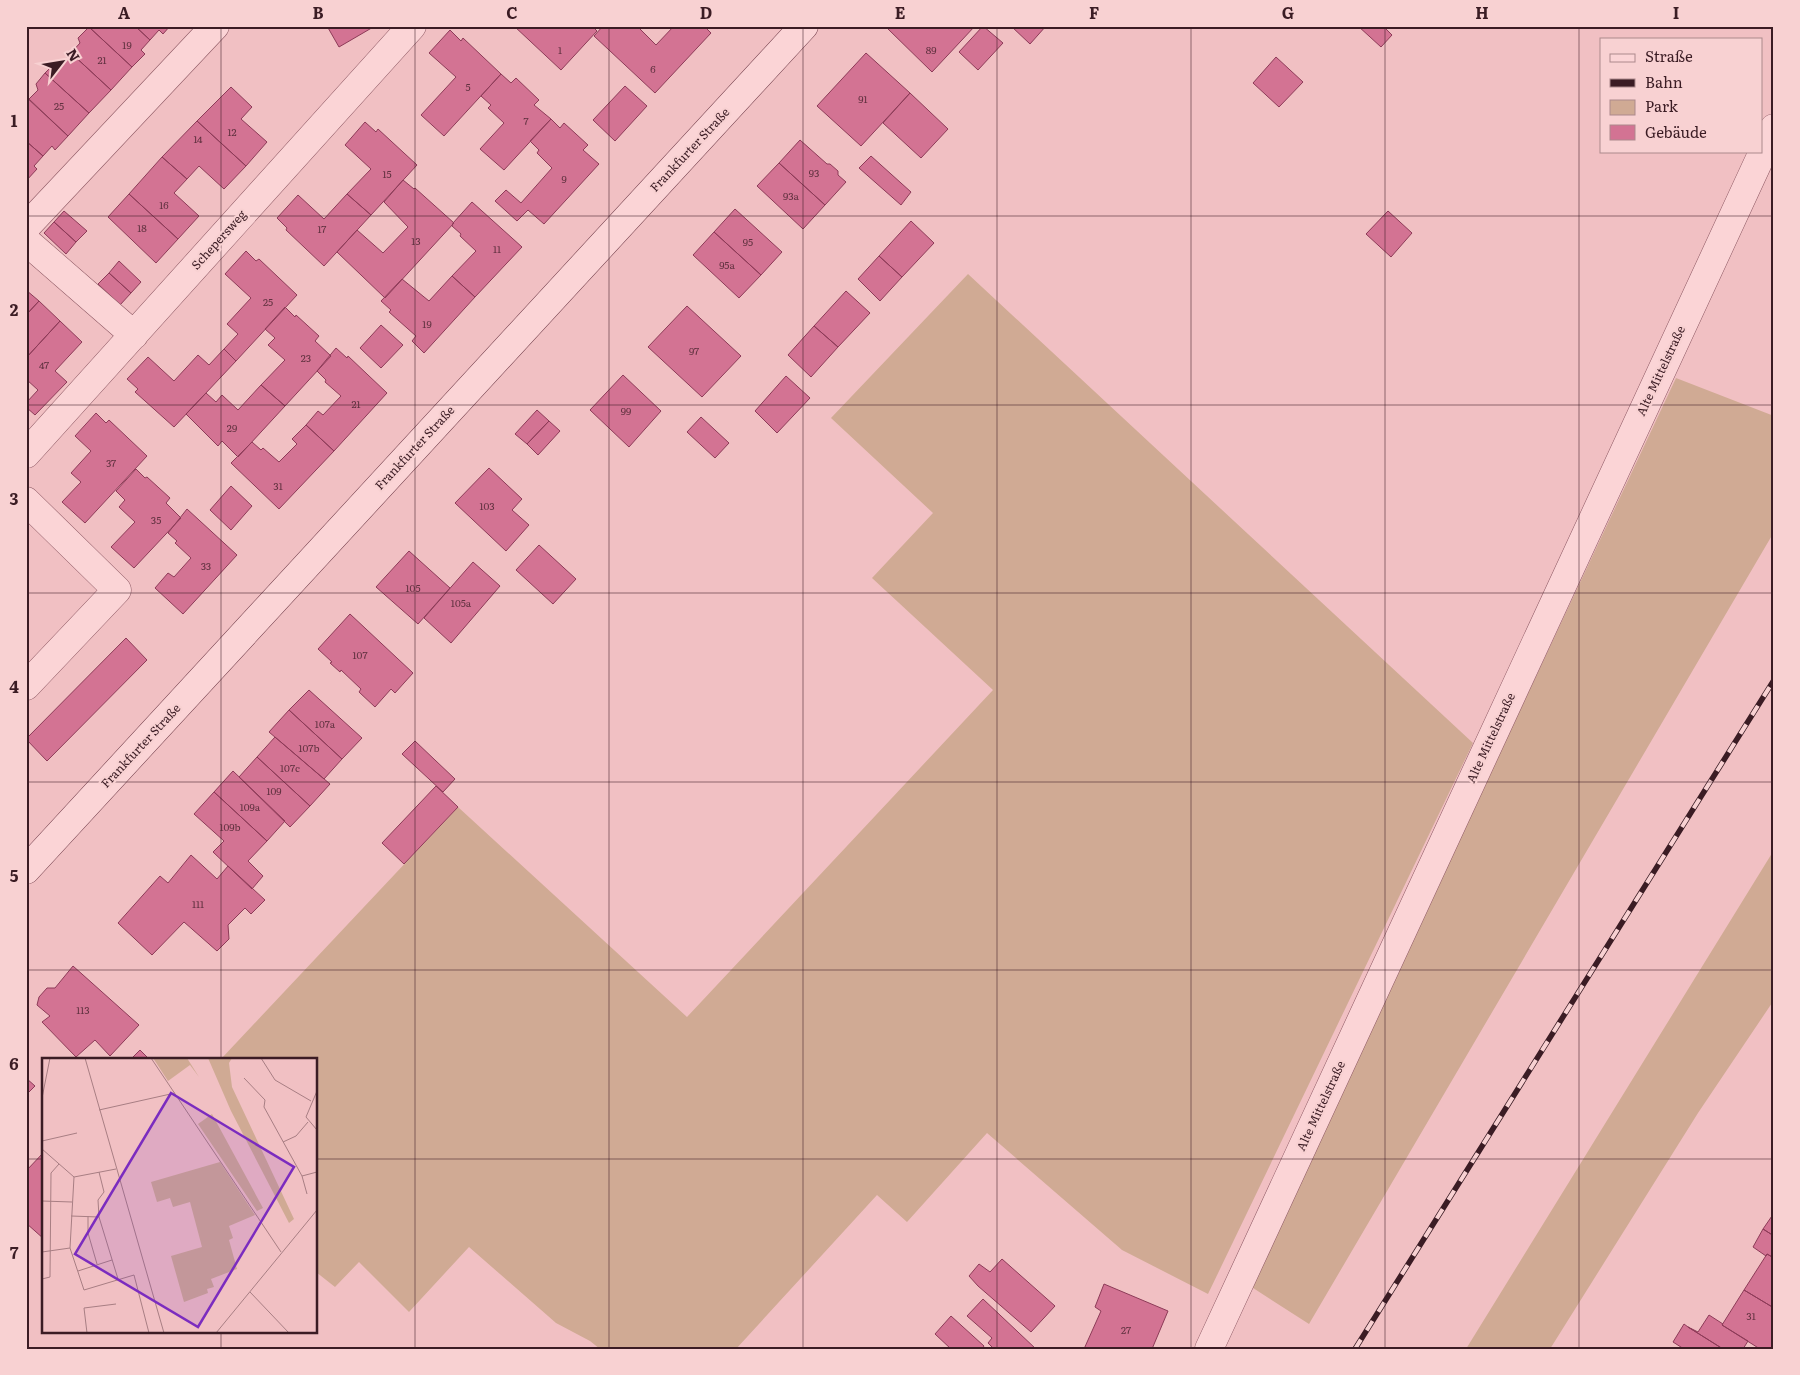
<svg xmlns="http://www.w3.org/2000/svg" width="1800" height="1375" viewBox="0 0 1800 1375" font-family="Literata,serif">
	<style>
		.green { fill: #d0aa94 }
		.building { fill: #d37393; stroke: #8d3b58 }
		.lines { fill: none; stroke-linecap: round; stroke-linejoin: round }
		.minor-casing { stroke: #8c5762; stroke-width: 29 }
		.secondary-casing { stroke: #6e3a47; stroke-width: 29 }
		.minor { stroke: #fbd4d6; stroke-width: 28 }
		.secondary { stroke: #fbd4d6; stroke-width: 28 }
		.rail-casing { stroke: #3b1c24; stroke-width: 5.5 }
		.rail { stroke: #f8d1d2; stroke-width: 4; stroke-dasharray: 11; stroke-linecap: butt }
		.grid { fill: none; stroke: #3b1c24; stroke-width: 1; stroke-opacity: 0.55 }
		.labels { text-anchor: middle; stroke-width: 4.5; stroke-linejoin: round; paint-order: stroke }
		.number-label { font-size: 10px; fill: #613240 }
		.street-label { font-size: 12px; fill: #3b1c24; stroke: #f8d1d2 }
		.inset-road { fill: none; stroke: #a87e83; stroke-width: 1 }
		.view { fill: #7b2cbf; fill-opacity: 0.15; stroke: #7b2cbf; stroke-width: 2.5 }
		.inset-edge { fill: none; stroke: #3b1c24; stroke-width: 2.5 }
		.neatline { fill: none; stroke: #3b1c24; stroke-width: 2 }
		.grid-label { font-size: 16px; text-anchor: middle; font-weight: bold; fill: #3b1c24 }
	</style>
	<rect width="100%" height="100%" fill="#f1c0c3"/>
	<path class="green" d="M968 274 1473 743 1208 1294 1122 1250 987 1133 907 1222 877 1195 736 1349H600L590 1341 556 1323 469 1247 409 1312 359 1262 335 1287 316 1272V1059H221L458 807 687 1017 993 690 872 578 933 513 831 418Z
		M1676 378 1774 416V532L1309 1324 1250 1286Z
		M1774 850V1000L1698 1113 1550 1349H1466Z"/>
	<path class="building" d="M135 26H170L163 34 159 30 150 40Z
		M135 26 150 40 141 50 145 54 132 67 89 27Z
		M327 26H375L339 47Z
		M514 26H592L597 31 561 70Z
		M603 26H637L656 45 674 26H704L711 33 655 93 594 36Z
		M888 26H975L932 72 887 28Z
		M983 26 1003 43 978 70 959 52Z
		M1011 26H1046L1030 44Z
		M1358 26H1383L1392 35 1381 47Z
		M89 27 132 67 111 90 71 53 80 43 78 38Z
		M450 30 461 41 463 38 501 74 444 136 421 115 456 77 429 53Z
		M71 53 111 90 89 113 45 73 56 62 62 63Z
		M866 53 910 93 861 146 817 106Z
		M1276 57 1303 82 1279 107 1253 83Z
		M45 73 89 113 68 136 29 99 38 90 36 84Z
		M501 74 511 83 516 78 539 100 534 105 551 119 504 170 480 149 504 123 488 108 491 105 481 96Z
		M625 86 647 106 615 141 593 120Z
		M231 87 252 107 241 119 267 142 246 166 197 121Z
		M910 93 948 129 921 158 883 123Z
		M26 97 68 136 55 150 52 146 43 156 26 141Z
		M551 119 560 128 564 123 588 145 583 150 599 164 544 224 528 210 517 221 495 201 506 190 521 203 552 168 537 153 539 150 530 141Z
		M197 121 246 166 224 189 199 166 187 179 162 157Z
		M365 122 376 132 378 129 417 165 371 215 347 194 371 169 345 145Z
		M800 140 827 164H830L838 171V175L846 182 825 205 779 163Z
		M26 141 43 156 34 166 37 169 26 181Z
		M871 156 911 192 901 205 859 168Z
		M162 157 187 179 174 193 199 216 178 239 129 194Z
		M779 163 825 205 803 229 757 186Z
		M403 180 414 189 415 188 454 223 385 298 337 252 357 230 383 253 408 227 384 202Z
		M129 194 178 239 156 263 108 217Z
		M347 194 371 215 324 266 286 230 287 228 277 218 298 195 324 219Z
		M472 202 522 247 475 297 452 276 476 251 460 236 461 234 452 226 453 223Z
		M735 209 782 252 761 275 714 232Z
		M64 211 87 231 76 242 54 222Z
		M1388 211 1412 233 1391 257 1366 234Z
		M911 221 934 243 902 277 879 256Z
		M54 222 76 242 66 254 44 233Z
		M714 232 761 275 739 298 693 255Z
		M246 251 256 261 259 259 297 295 236 361 224 349 238 334 227 324 251 298 225 274Z
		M879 256 902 277 880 301 858 279Z
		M119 261 141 282 131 293 109 273Z
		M109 273 131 293 120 305 98 284Z
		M452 276 475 297 424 353 412 341 416 336 389 312 391 310 381 301 402 279 429 301Z
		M26 290 39 301 26 315Z
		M846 291 870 313 838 347 814 326Z
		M39 301 60 321 26 358V315Z
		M687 306 741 356 702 397 648 347Z
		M285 307 295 317 296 315 319 336 315 341 331 356 285 406 261 385 285 360 268 345 275 338 265 329Z
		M60 321 82 342 55 371 67 382 35 415 26 407V403L38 390 26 379V358Z
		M381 325 403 345 381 368 360 348Z
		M814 326 838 347 811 377 788 355Z
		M336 348 347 358 348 356 387 393 334 451 306 425 318 411 323 415 341 396 325 382 326 380 317 371Z
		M224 349 236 361 174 427 135 392 138 389 127 379 148 357 174 381 198 355 209 365Z
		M623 375 661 411 629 447 590 410Z
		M786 376 810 398 777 433 755 411Z
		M261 385 285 406 238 457 222 441 218 446 186 414 206 393 216 402 222 395 238 410Z
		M537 410 549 421 527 444 515 434Z
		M96 413 106 423 109 420 147 456 85 523 62 502 81 482 71 473 91 451 75 436Z
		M701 417 729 443 715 458 687 432Z
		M549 421 560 431 538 455 527 444Z
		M306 425 334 451 279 509 231 463 252 442 261 450 263 448 279 462 297 444 292 439Z
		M489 468 522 499 512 510 529 525 506 551 455 503Z
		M136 469 145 478 147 477 170 498 166 503 181 518 134 568 111 547 135 522 119 507 125 500 116 491Z
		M231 486 252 506 231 530 210 510Z
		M187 509 237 555 183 614 155 588 168 573 174 577 191 558 175 543 177 541 168 533Z
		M539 545 576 579 553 604 516 570Z
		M409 551 450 588 418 624 376 587Z
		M473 562 500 586 451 643 424 618Z
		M350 614 413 673 395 693 391 689 375 707 359 692 361 689 341 670 340 672 330 663 332 662 318 649Z
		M126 638 147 660 47 761 26 739Z
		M309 690 362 738 342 759 289 710Z
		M289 710 342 759 324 779 269 732Z
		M275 737 330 784 310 806 257 757Z
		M415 741 455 779 443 792 402 754Z
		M257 757 310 806 290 827 239 777Z
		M233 771 285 821 267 841 214 792Z
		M436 786 458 807 404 864 382 843Z
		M214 792 267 841 248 861 263 876 252 889 213 852 224 841 194 814Z
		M191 855 217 879 228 866 265 900 251 914 245 908 228 925 229 939 217 951 184 922 152 955 118 923 160 876 168 883Z
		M73 966 139 1025 110 1056 95 1040 76 1057 42 1022 50 1016 37 1005 39 997 47 988H55Z
		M140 1050 149 1059H131Z
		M26 1078 35 1086 26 1095Z
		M44 1152V1239L26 1223V1171Z
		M1774 1213V1236L1763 1229Z
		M1763 1229 1774 1236V1258L1767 1254 1766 1256 1753 1247Z
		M1767 1254 1774 1258V1308L1744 1290Z
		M1002 1259 1055 1306 1031 1332 978 1286 969 1276 979 1264 990 1272Z
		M1104 1284 1168 1311 1152 1349H1084L1101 1311 1095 1307Z
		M1744 1290 1774 1308V1347L1772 1349H1760L1722 1325Z
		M983 1299 1036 1349H994L988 1343 992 1338 967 1316Z
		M1709 1315 1723 1324 1722 1325 1748 1341 1743 1349H1723L1688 1327 1698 1332Z
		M951 1316 984 1346 982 1349H951L935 1334Z
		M1684 1324 1688 1327 1723 1349H1684L1673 1342Z"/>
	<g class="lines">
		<defs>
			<path id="minor" d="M26 227 215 26
				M26 241 134 335
				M26 454 412 26
				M26 501 117 590 26 686
				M1209 1349 1774 128"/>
			<path id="secondary" d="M26 870 804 26"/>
		</defs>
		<use href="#minor" class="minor-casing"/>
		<use href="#secondary" class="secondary-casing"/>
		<use href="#minor" class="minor"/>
		<use href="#secondary" class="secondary"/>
		<defs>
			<path id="rail" d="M1355 1349 1774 680"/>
		</defs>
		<use href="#rail" class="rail-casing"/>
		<use href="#rail" class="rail"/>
	</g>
	<path class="grid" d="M221 26V1059M415 26V1349M609 26V1349M803 26V1349M997 26V1349M1191 26V1349M1385 26V1349M1579 26V1349M26 216H1774M26 405H1774M26 593H1774M26 782H1774M26 970H1774M26 1159H44M316 1159H1774M221 1331V1349"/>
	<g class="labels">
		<g class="number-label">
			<text x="127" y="49">19</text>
			<text x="560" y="54">1</text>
			<text x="931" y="54">89</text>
			<text x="102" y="64">21</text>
			<text x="653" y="73">6</text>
			<text x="468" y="91">5</text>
			<text x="863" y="103">91</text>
			<text x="59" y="110">25</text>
			<text x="526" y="125">7</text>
			<text x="232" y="136">12</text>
			<text x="198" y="143">14</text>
			<text x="814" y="177">93</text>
			<text x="387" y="178">15</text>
			<text x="564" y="183">9</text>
			<text x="791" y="200">93a</text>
			<text x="164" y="209">16</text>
			<text x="142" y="232">18</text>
			<text x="322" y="233">17</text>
			<text x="416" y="245">13</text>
			<text x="748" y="246">95</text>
			<text x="497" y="253">11</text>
			<text x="727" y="269">95a</text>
			<text x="268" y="306">25</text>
			<text x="427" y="328">19</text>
			<text x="694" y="355">97</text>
			<text x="306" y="362">23</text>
			<text x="44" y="369">47</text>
			<text x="356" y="408">21</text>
			<text x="626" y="415">99</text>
			<text x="232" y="432">29</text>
			<text x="111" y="467">37</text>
			<text x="278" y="490">31</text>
			<text x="487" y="510">103</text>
			<text x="156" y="524">35</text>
			<text x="206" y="570">33</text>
			<text x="413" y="592">105</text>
			<text x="461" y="607">105a</text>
			<text x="360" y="659">107</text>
			<text x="325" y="728">107a</text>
			<text x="309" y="752">107b</text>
			<text x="290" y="772">107c</text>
			<text x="274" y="795">109</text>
			<text x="250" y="811">109a</text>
			<text x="230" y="831">109b</text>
			<text x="198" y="908">111</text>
			<text x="83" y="1014">113</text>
			<text x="1751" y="1320">31</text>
			<text x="1126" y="1334">27</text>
		</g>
		<g class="street-label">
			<text transform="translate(690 150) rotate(-47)" y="4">Frankfurter Straße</text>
			<text transform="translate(219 240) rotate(-48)" y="4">Schepersweg</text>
			<text transform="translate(1661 371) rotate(-65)" y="4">Alte Mittelstraße</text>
			<text transform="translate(415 448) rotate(-47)" y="4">Frankfurter Straße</text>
			<text transform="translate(1491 738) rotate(-65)" y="4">Alte Mittelstraße</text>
			<text transform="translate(141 746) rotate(-47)" y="4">Frankfurter Straße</text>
			<text transform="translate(1321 1106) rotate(-65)" y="4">Alte Mittelstraße</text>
		</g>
	</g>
	<g transform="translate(42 1058)">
		<rect width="275" height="275" fill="#f1c0c3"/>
		<path d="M111 0H145L157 19 148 7 126 23ZM166 0H190L187 5 190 29 252 161 247 165 189 53ZM170 56 221 150 215 153 156 66ZM178 104 213 157 187 168 191 180 187 182 195 211 169 221 172 229 165 231 166 235 142 244 129 198 160 189 148 144 131 149 128 140 115 144 109 124Z" fill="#d0aa94"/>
		<path class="inset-road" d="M43 0 122 275M109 0 239 194M219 0 233 22 269 43M202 20 223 42 222 49 260 118 265 136M275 33 264 59 275 72M0 40 8 0M57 52 133 35M0 83 35 75M241 84 254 78 266 64M0 91 32 119M74 111 32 119 28 190 42 232 92 217 107 275M260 118 275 114M0 143 30 144M29 158 57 159 76 221M46 158V175L55 206M57 159 56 142 62 134 57 114M0 194 28 190M36 213 70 202M0 221 8 219 9 115 17 106M208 234 247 275M45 275 42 250 74 246M174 275 275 152"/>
		<path class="view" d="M129 35 252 109 156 269 33 196Z"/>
		<rect width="275" height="275" class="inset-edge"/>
	</g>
	<rect width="1800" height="1375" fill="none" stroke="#f8d1d2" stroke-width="55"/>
	<rect x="1600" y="38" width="162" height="115" fill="#f8d1d2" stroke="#ac898c"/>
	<rect x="1610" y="54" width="25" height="8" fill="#fbd4d6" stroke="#ac898c"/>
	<text x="1645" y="62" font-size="15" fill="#3b1c24">Straße</text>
	<rect x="1610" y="79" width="25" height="8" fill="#3b1c24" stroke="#ac898c"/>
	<text x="1645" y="88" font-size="15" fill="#3b1c24">Bahn</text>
	<rect x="1610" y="100" width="25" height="15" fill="#d0aa94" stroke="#ac898c"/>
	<text x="1645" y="112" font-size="15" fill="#3b1c24">Park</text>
	<rect x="1610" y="125" width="25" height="15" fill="#d37393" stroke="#ac898c"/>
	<text x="1645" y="138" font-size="15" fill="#3b1c24">Gebäude</text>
	<g transform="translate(62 62) rotate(59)" stroke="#f8d1d2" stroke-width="4" paint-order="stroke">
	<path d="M0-4L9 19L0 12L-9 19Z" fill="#3b1c24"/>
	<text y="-8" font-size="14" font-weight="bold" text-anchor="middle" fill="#3b1c24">N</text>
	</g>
	<rect x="28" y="28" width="1744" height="1320" class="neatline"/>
	<g class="grid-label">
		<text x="124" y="19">A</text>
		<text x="318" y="19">B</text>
		<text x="512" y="19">C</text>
		<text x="706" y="19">D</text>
		<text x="900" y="19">E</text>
		<text x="1094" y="19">F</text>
		<text x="1288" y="19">G</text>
		<text x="1482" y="19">H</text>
		<text x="1676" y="19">I</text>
		<text x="14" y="127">1</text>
		<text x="14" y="316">2</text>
		<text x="14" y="505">3</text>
		<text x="14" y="693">4</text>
		<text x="14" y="882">5</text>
		<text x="14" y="1070">6</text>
		<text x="14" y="1259">7</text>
	</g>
</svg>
